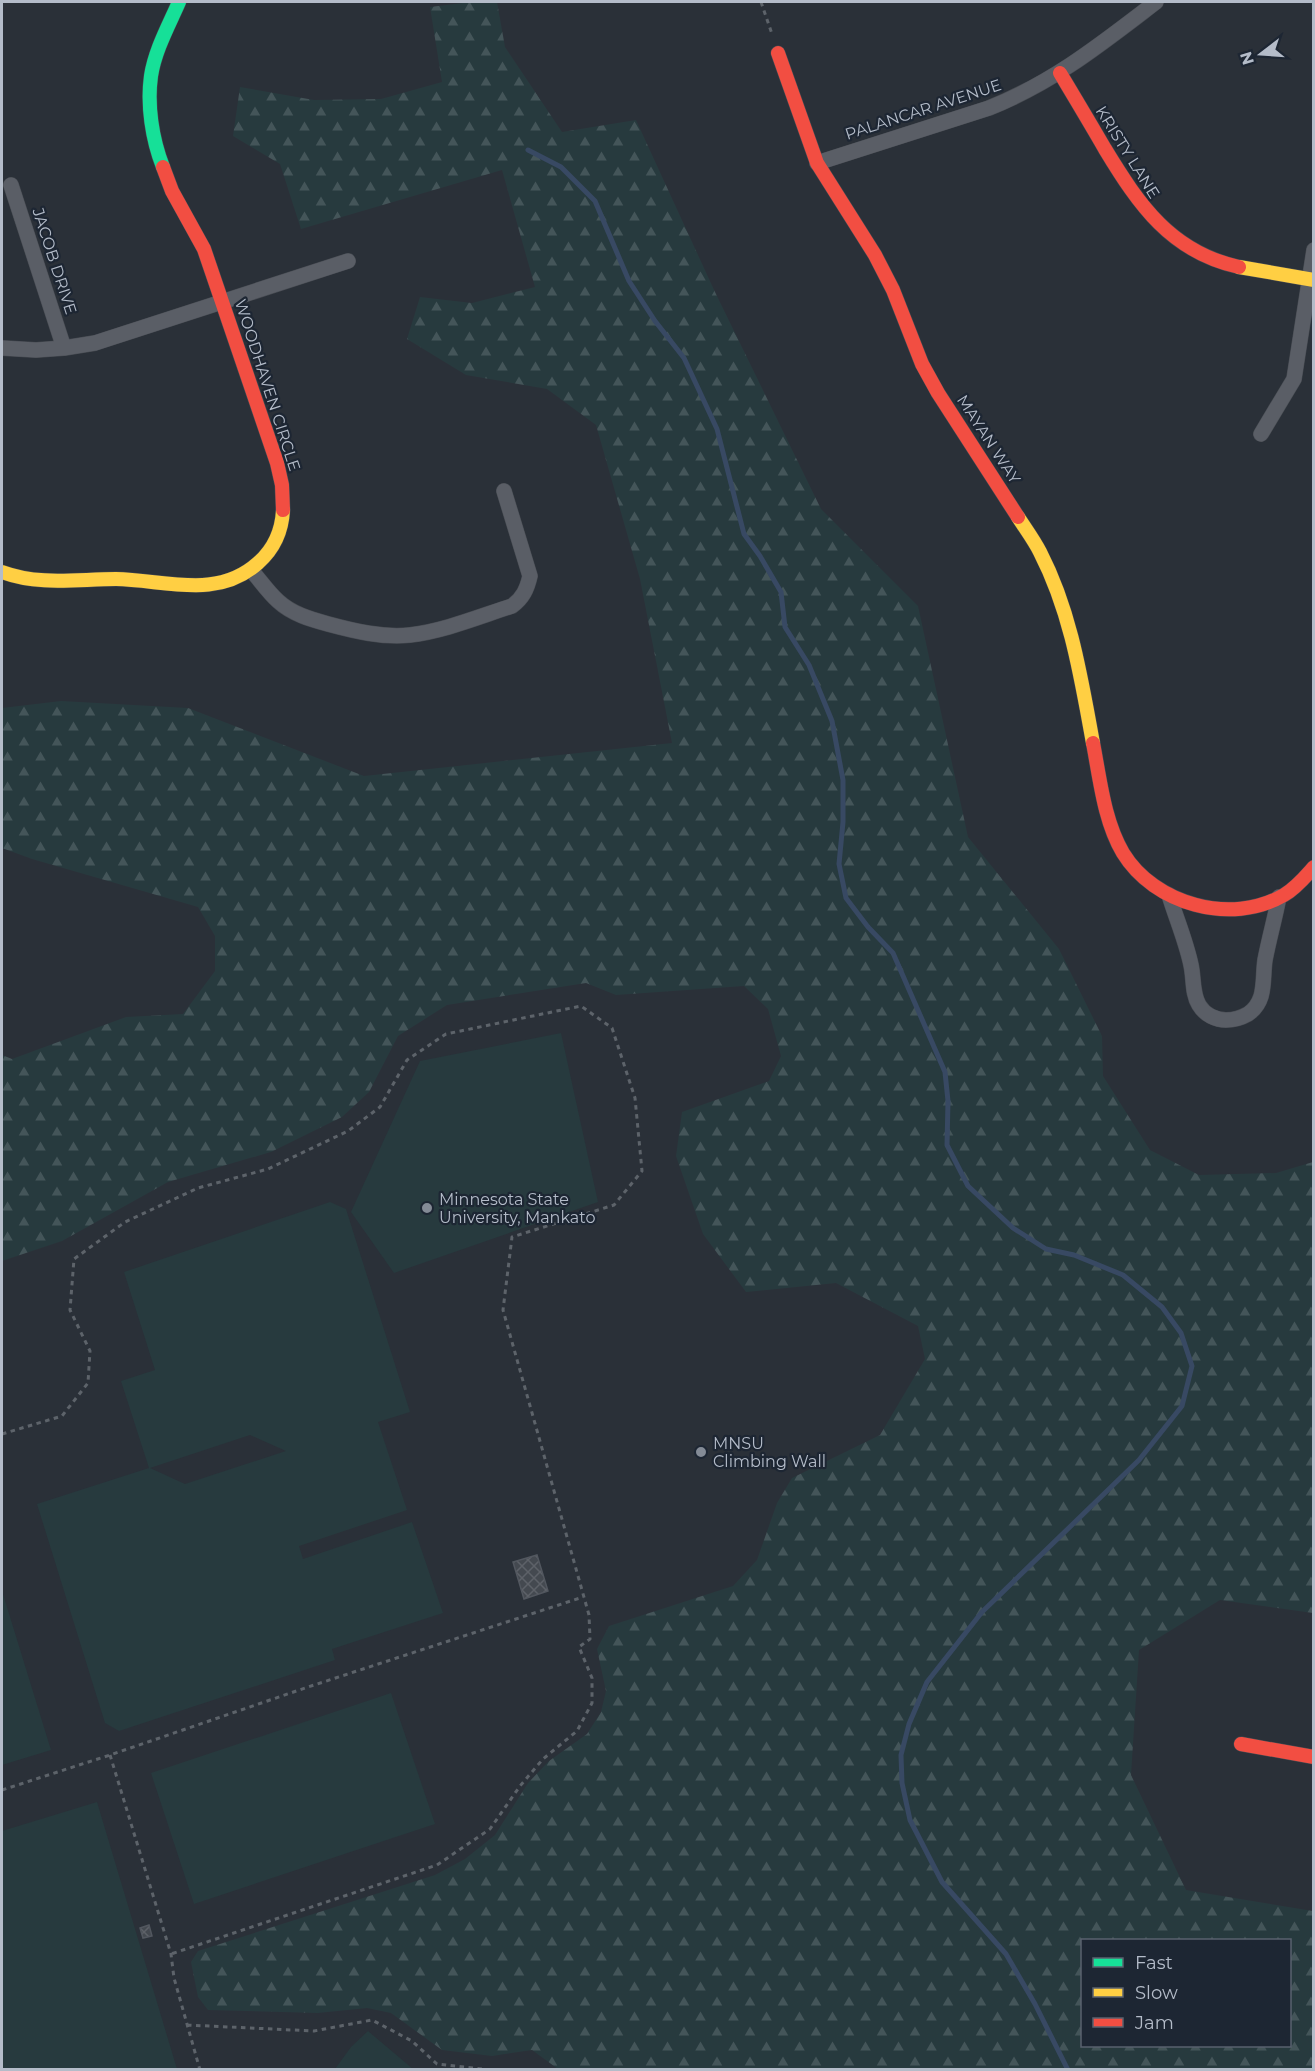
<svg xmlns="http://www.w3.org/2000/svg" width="1315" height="2071" viewBox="0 0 1315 2071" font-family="Montserrat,sans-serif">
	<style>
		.forest { fill: url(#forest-firs); fill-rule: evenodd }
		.garden { fill: #273a3e; fill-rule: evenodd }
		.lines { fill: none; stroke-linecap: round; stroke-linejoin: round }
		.stream { stroke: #384963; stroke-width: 5 }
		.building { fill: url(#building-cross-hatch); stroke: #52575f; stroke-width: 1.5 }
		.street-casing { stroke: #484c53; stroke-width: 16 }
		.fast-casing { stroke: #484c53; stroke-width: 15 }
		.slow-casing { stroke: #484c53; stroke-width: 15 }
		.jam-casing { stroke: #484c53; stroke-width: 15 }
		.path { stroke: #5d636a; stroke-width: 3; stroke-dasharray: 4.5 4.5; stroke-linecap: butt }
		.street { stroke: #5a5e66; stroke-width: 15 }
		.fast { stroke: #16e098; stroke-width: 14 }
		.slow { stroke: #ffcf43; stroke-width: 14 }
		.jam { stroke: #f24e42; stroke-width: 14 }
		.poi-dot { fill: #848b96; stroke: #1d2633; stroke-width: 2 }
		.labels { text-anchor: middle; stroke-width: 4.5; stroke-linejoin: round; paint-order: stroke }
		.street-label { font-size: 16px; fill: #b4bcc9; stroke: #1d2633 }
		.poi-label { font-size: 16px; fill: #b4bcc9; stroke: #1d2633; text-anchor: start }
	</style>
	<defs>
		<pattern id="forest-firs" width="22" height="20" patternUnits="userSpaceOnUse" patternTransform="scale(1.5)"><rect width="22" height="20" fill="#273a3e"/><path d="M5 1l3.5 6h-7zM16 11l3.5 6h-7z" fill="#445559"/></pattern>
		<pattern id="building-cross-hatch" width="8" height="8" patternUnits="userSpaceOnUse" patternTransform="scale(1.5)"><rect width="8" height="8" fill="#444950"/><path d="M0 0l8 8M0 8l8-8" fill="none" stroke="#5d6168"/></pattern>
	</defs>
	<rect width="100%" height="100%" fill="#2a3038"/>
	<path class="forest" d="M471 2H497L505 47 562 132 636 120 715 292 821 509 918 606 968 837 1059 949 1102 1036 1103 1076 1150 1150 1199 1175 1276 1173 1313 1162V1613L1220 1600 1139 1650 1131 1775 1186 1890 1313 1911V2069H558L532 2050 492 2056 442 2050 391 2013 367 2008 318 2013 208 2010 198 1997 191 1962 198 1951 435 1875 465 1859 495 1835 528 1783 549 1761 587 1734 601 1712 606 1691 597 1649 609 1626 733 1586 757 1560 777 1503 792 1478 880 1435 925 1359 918 1326 836 1283 746 1292 703 1234 676 1156 682 1112 769 1081 781 1056 768 1009 744 986 616 995 586 983 447 1005 398 1036 369 1092 342 1117 271 1152 168 1182 62 1241 2 1261V1055L12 1059 126 1017 183 1014 215 971V936L198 907 32 859 2 848V708L61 701 188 708 364 776 672 743 640 579 596 425 547 389 466 375 407 339 420 297 472 303 535 287 502 170 301 229 280 164 233 136 240 87 314 100 381 99 442 82 430 7ZM1082 1940H1290V2046H1082Z"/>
	<path class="garden" d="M561 1033 598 1202 394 1273 351 1212 420 1061Z
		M330 1202 346 1209 410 1412 378 1422 407 1510 299 1546 303 1559 412 1522 443 1613 332 1649 335 1660 119 1731 105 1723 37 1504 149 1468 121 1381 155 1370 124 1272ZM250 1435 286 1451 185 1484 150 1468Z
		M2 1591 51 1750 2 1765Z
		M391 1693 435 1824 194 1904 151 1773Z
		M97 1802 177 2069H2V1831Z
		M368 2031 413 2069H335L351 2047Z"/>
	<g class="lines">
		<path class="stream" d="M528 150 561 167 595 201 629 281 655 321 684 358 717 429 744 534 760 556 781 592 785 627 809 665 832 721 843 780V822L839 864 846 898 868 927 893 953 945 1072 948 1101 947 1145 968 1186 1013 1228 1046 1249 1074 1255 1123 1275 1162 1307 1181 1333 1192 1366 1182 1406 1139 1460 982 1612 927 1682 909 1724 901 1755 902 1783 910 1820 942 1882 1006 1954 1035 2004 1068 2070"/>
	</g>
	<path class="building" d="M537 1555 548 1591 524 1599 513 1562Z
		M149 1925 152 1936 143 1938 140 1928Z"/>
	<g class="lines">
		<defs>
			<path id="street" d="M817 163 989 108C1054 82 1101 44 1156 2
				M11 185 64 348
				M2 348 36 350 64 348 95 343 348 261
				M1261 434 1294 379 1314 250
				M251 570C260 580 268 592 278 601 292 614 310 619 328 624 354 631 383 638 410 635 444 631 478 617 512 606 523 598 527 589 530 576L504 491
				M1169 895C1176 918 1186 941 1191 965 1194 978 1192 994 1199 1005 1205 1015 1216 1020 1226 1020 1234 1020 1241 1018 1248 1014 1267 1001 1262 980 1265 960 1269 939 1275 918 1279 897"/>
			<path id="fast" d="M163 167C152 139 147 105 151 76 155 50 169 25 179 2"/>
			<path id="slow" d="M1239 267 1314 280
				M1018 517C1025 528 1034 540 1040 552 1071 612 1081 678 1093 743
				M2 572C40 586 77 579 116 579 166 580 217 600 258 563 274 549 282 530 283 510"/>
			<path id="jam" d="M778 53 817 163 875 255 893 290 922 364 938 393 1018 517
				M1060 73C1075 98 1090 123 1105 149 1139 205 1171 252 1239 267
				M163 167 172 191 204 249 277 463 282 485 283 510
				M1093 743C1100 779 1104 821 1123 853 1154 904 1231 926 1284 895 1296 888 1305 877 1314 867
				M1241 1744 1314 1757"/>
		</defs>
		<use href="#street" class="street-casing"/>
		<use href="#fast" class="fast-casing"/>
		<use href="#slow" class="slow-casing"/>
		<use href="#jam" class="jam-casing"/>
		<path class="path" d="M761 2 772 34
			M2 1434 62 1416 88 1383 90 1351 70 1310 74 1259 125 1222 198 1188 268 1169 348 1131 380 1107 407 1060 446 1034 581 1006 612 1028 635 1098 642 1171 614 1205 512 1237 503 1310 589 1615 590 1639 579 1647 592 1678V1703L577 1731 543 1759 520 1786 490 1829 437 1865 171 1954
			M110 1755 171 1954 174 1978 200 2070
			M2 1790 110 1755 308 1687 583 1597
			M187 2025 314 2031 372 2020 412 2041 437 2064 492 2070"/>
		<use href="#street" class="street"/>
		<use href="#fast" class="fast"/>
		<use href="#slow" class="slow"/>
		<use href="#jam" class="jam"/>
	</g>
	<g class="poi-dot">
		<circle cx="427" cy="1208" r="6"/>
		<circle cx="701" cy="1452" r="6"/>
	</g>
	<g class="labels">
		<g class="street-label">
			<text transform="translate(923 109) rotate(-18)" y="6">PALANCAR AVENUE</text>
			<text transform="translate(1128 152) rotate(58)" y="6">KRISTY LANE</text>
			<text transform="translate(55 261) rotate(72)" y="6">JACOB DRIVE</text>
			<text transform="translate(268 385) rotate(72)" y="6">WOODHAVEN CIRCLE</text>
			<text transform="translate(989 439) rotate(57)" y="6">MAYAN WAY</text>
		</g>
		<g class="poi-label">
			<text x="439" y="1205">Minnesota State<tspan x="439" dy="18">University, Mankato</tspan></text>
			<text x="713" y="1449">MNSU<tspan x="713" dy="18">Climbing Wall</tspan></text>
		</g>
	</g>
	<rect width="1315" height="2071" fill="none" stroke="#b4bcc9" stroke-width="6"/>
	<rect x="1081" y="1939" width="210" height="108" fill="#1d2633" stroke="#59626f" stroke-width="1.5"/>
	<rect x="1093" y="1958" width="30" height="9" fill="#16e098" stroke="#59626f" stroke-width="1.5"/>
	<text x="1135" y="1969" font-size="18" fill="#b4bcc9">Fast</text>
	<rect x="1093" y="1988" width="30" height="9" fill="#ffcf43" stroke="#59626f" stroke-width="1.5"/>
	<text x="1135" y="1999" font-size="18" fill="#b4bcc9">Slow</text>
	<rect x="1093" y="2018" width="30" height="9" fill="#f24e42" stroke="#59626f" stroke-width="1.5"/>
	<text x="1135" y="2029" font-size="18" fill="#b4bcc9">Jam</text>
	<g transform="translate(1261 54) rotate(253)" stroke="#1d2633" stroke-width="4.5" paint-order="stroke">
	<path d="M0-4.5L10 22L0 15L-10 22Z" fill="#b4bcc9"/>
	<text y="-9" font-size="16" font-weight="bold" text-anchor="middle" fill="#b4bcc9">N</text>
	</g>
</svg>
